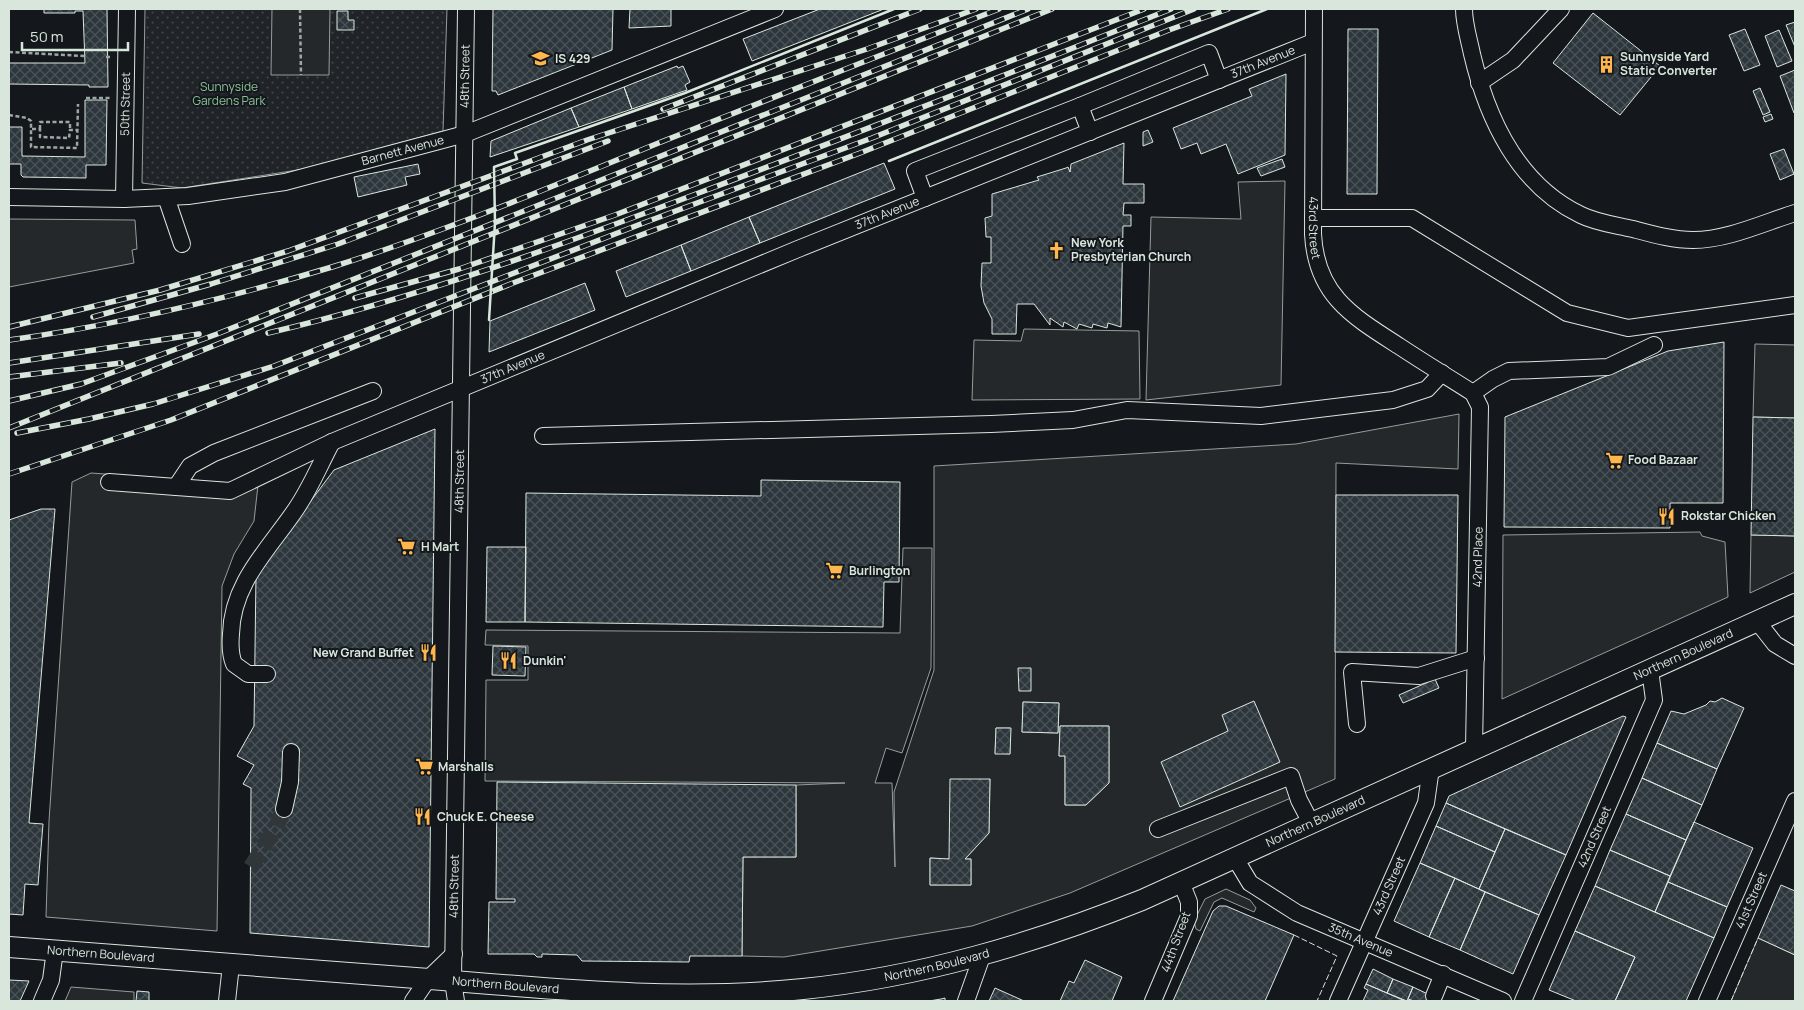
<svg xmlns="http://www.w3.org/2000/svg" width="1804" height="1010" viewBox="0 0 1804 1010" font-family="Manrope,sans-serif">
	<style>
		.park { fill: url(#park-dots); stroke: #939e99 }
		.parking { fill: #24282b; stroke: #939e99; fill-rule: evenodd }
		.building { fill: url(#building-cross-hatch); stroke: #d8e6dc }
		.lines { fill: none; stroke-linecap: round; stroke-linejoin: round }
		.minor-tunnel { stroke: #313739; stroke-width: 16; stroke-dasharray: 16 8; stroke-linecap: butt }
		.minor-casing { stroke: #d8e6dc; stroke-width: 18 }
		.major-casing { stroke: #d8e6dc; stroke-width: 22 }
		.path { stroke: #9da8a2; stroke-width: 2.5; stroke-dasharray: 4 2.5; stroke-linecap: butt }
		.minor { stroke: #14181c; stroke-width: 16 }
		.major { stroke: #14181c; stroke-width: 20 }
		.rail-casing { stroke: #d8e6dc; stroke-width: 5.5 }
		.rail { stroke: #14181c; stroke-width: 4; stroke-dasharray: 11; stroke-linecap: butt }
		.fence { stroke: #d8e6dc; stroke-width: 1; stroke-dasharray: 6 2.5; stroke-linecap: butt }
		.wall { stroke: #d8e6dc; stroke-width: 2.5 }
		.labels { text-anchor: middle; stroke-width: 4; stroke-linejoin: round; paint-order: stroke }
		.poi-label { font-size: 12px; font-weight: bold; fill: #d8e6dc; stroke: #14181c; text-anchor: start }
		.street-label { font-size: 12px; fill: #d8e6dc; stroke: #14181c }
		.park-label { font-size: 12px; fill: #8ac095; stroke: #14181c }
	</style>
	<defs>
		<pattern id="park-dots" width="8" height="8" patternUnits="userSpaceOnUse" patternTransform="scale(1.25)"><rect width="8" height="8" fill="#202428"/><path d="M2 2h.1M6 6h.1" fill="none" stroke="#404447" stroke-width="1.8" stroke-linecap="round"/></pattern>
		<pattern id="building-cross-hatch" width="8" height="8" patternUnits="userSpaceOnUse" patternTransform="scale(1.25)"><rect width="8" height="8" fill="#2c363c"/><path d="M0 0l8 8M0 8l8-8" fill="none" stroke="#4a5358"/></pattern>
	</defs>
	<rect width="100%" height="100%" fill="#14181c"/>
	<path class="park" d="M145 9H447L443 131 304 169 182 188 142 183Z"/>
	<path class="parking" d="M272 9H330L329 75H271Z
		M1285 181 1281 385 1146 400 1151 217 1241 219 1238 182Z
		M9 219 135 220 137 249 132 250 134 263 9 287Z
		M1024 329 1139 331 1140 399 972 400 974 340 1021 341Z
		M1755 344 1795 345V418L1753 417Z
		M1459 414 1458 469 1336 463 1335 779 1070 893 972 926 784 957 742 956 743 857H796V785L845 783 485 781 486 680H528V646L485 645 486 630 900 633 903 548H932L931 668 902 753 886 748 875 783H892L895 867 894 792 934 670V466L1296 444ZM1023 702 1059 703 1058 733 1022 732ZM1060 726H1109V783L1086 805H1065V756H1059ZM996 728H1010V754L995 753ZM990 779 989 833 965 859H971V885H930V858L949 859Z
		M91 473 258 485 254 521 234 554 222 586 217 931 46 917 49 821 72 482Z
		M1700 532 1702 536 1725 542 1728 597 1502 699 1503 535Z
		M1751 535 1795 536V572L1750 593Z
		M1226 889 1250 900 1256 908 1254 912 1222 898 1214 902 1200 931 1196 929 1194 921 1205 899Z
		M1758 938 1795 955V1001H1731Z
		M71 987 134 992V1001H65Z"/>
	<path class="building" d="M44 9H107L108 87H89V85L9 84V63H85L83 11H75V13H44Z
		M493 9H613L612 50 498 95 496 91H492Z
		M630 9H671V26L629 28Z
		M820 9H884L752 61 743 39Z
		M337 11H348V20H354V30H337Z
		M1593 13 1660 66 1620 115 1553 63Z
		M1795 22V47L1786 25Z
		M1348 29H1378L1377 194H1347Z
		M1745 29 1760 65 1744 71 1729 35Z
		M1779 30 1792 61 1777 67 1765 36Z
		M677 66 678 68 683 66 690 82 685 85 687 90 632 109 624 87Z
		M1795 70V113H1794L1780 76Z
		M1286 74 1285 155 1238 174 1226 144 1201 154 1197 143 1181 149 1173 128 1252 96 1249 89Z
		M624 87 632 109 579 127 571 108Z
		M1760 88 1770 112 1763 115 1753 91Z
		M85 100H107L106 165H86V178L23 177 21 175V164H9V127H22V156L85 157Z
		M571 108 579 127 490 157 491 141Z
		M1771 114 1773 119 1765 122 1763 117Z
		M1148 130 1153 142 1143 146V132Z
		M1124 143 1123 184H1144V203H1124L1123 215H1131V226H1123L1121 327 1108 323 1107 328 1093 324 1092 328 1079 324 1077 329 1064 322 1063 327 1050 318V325L1034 304H1017L1016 334H992V319L984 303 981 286 982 263H991V237H986L985 218 992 216V194L1039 180 1037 177 1066 168 1068 167 1070 172 1071 164Z
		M1784 149 1794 174 1780 180 1770 154Z
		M1282 159 1285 167 1261 176 1257 168Z
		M884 163 895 189 760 243 749 217Z
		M418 164 420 174 405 177 407 185 358 197 354 177Z
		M749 217 760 243 691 271 681 245Z
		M681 245 691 271 626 297 616 271Z
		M585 283 595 310 489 352 490 321Z
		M1724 342 1723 503H1670V528L1504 527 1505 417 1668 351Z
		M1753 417 1795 418V536L1751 535Z
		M435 429 429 947 250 933 251 788 243 784 254 765 237 756 254 726 256 574 334 470Z
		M761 480 900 482 899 582H884L883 627 525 622 526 493 761 496Z
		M1336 495H1458L1456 653 1335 652Z
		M41 509H55L29 823 43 824 38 885 25 884 23 915 9 914V520Z
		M487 547H526L525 622H486Z
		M493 646 526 647 525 676 492 675Z
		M1018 668H1031V691H1019Z
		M1435 679 1439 688 1403 703 1399 695Z
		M1722 698 1744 708 1717 769 1657 743 1671 711 1684 714 1706 705 1710 701 1715 702Z
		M1254 701 1280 762 1180 807 1161 762 1228 731 1222 715Z
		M1023 702 1059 703 1058 733 1022 732Z
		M1623 716 1626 717 1566 855 1446 803 1449 796Z
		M1060 726H1109V783L1086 805H1065V756H1059Z
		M996 728H1011L1010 754H995Z
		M1657 743 1717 769 1702 805 1642 778Z
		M1642 778 1702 805 1686 840 1626 814Z
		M950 779H990L989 833 965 859H971V885H930V858L949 859Z
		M497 782 796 785V857H743L742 956H690L689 962 582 961 577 955 542 954V957H537L534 954H488L489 902H515V899H496Z
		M1446 803 1505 829 1495 852 1436 826Z
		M1626 814 1686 840 1670 876 1610 850Z
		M1694 822 1753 848 1727 907 1668 882Z
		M1436 826 1495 852 1479 889 1420 863Z
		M1505 829 1566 855 1539 915 1479 889Z
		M1610 850 1670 876 1655 912 1595 886Z
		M1420 863 1455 878 1429 937 1394 921Z
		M1455 878 1485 892 1460 950 1429 937Z
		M1668 882 1727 907 1714 938 1655 912Z
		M1781 885 1795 891V955L1758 938Z
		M1595 886 1714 938 1686 1001H1615L1635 957 1575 931Z
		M1485 892 1539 915 1513 974 1460 950Z
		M1219 906H1226L1294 935 1265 1001H1173L1213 911Z
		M1575 931 1635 957 1615 1001H1576L1549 990Z
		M1085 960 1122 977 1112 1001H1060L1069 981 1074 983Z
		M1373 969 1393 979 1387 993 1366 984Z
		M1393 979 1413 987 1407 1001 1387 993Z
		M9 980 29 981 20 1001H9Z
		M1366 984 1387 993 1405 1001H1363L1368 990 1364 988Z
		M1413 987 1432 996 1430 1001H1414L1408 999Z
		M995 988 1024 1001H989Z
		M137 991 149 992V1001H136Z
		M945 998V1001H929L941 999Z"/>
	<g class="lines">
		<path class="minor-tunnel" d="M251 867 276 827 284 809"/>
		<defs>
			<g id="minor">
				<path id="s1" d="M1314 9 1313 234C1316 295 1352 316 1399 346 1423 362 1448 377 1473 393L1480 407 1474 749"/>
				<path d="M1464 9C1464 24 1469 39 1472 54 1487 118 1518 185 1581 215 1597 223 1616 225 1633 229 1652 234 1673 240 1693 240 1727 240 1763 223 1795 213"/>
				<path d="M1479 83 1513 60 1561 9"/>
				<path d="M1080 106 1209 53 1219 80"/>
				<path id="s2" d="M9 197 124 199 188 196 285 182 465 134 775 9"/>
				<path d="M166 197 182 244"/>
				<path d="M925 198 915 171 1080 106 1090 132"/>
				<path id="s3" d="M124 199 127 9"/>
				<path d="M1313 218H1412L1567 313 1628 328 1795 305"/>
				<path d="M1473 393 1493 379 1509 371 1608 367 1654 345"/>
				<path d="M543 436 991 424 1073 420 1127 410 1261 416 1393 400 1427 389 1442 373"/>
				<path id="s4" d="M109 482 230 491 332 442 798 249 1313 42"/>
				<path d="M176 487 190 466 214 453 373 391"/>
				<path d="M1757 621 1775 644 1795 656"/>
				<path d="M267 674H248L234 664C230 654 230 645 231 634 232 583 269 549 296 509 311 487 320 464 332 442"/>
				<path d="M1357 724 1352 672 1419 676 1476 658"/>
				<path d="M284 809 290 782 291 752"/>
				<path d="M1158 829 1291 776 1299 800 1311 823"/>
				<path id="s5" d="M1235 858 1250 883 1297 913 1503 1001"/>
				<path d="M1434 996 1443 974"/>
				<path d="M42 1001 51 980 55 950"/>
				<path d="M227 1001 231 965"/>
				<path d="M413 1001 428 979 454 954"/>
				<path id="s6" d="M456 1001 453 981 466 9"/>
				<path d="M966 1001 982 956"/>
				<path d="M1153 1001 1189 916V902L1181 882"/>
				<path id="s7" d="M1338 1001 1426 803 1431 768"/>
				<path id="s8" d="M1523 1001 1654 700 1650 670"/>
				<path id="s9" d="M1707 1001 1795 801"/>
			</g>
			<g id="major">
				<path id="s10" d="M9 947C149 958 289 968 429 979 554 989 678 1002 803 989 921 977 1032 944 1142 900L1795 604"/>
			</g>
		</defs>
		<use href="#minor" class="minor-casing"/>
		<use href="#major" class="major-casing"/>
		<path class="path" d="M300 9 301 75
			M9 52 84 56
			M106 57H112
			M86 98H112
			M9 115 27 118 31 121V147L77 148 78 104
			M32 129H40V137L69 138 70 130H78
			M40 129V122H70V130"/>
		<use href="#minor" class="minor"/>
		<use href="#major" class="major"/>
		<defs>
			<path id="rail" d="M663 109 920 9
				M355 298 459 269 615 215 1144 9
				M93 317 211 284 338 244 608 141
				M9 327 160 290 288 251 587 140 867 49 976 9
				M268 333C418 298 561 245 704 191 860 132 1016 71 1171 9
				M9 340C118 325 226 299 332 267 444 232 553 186 661 142 774 97 886 53 999 9
				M9 363 199 334
				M9 377 121 363
				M9 401 81 384 217 334 1028 9
				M9 428 1052 9
				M17 433 89 419 153 404 274 366 646 222 872 138 1194 9
				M9 474 171 420 513 283 860 153 1169 30 1228 9"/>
		</defs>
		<use href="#rail" class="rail-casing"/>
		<use href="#rail" class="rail"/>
		<path class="fence" d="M1294 935 1337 956 1317 1001
			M249 1001H264
			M1731 1001 1758 938"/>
		<path class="wall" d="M889 161 1267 9
			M489 320 495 223 494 167 517 159 515 153 685 93 894 9"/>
	</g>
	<defs>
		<symbol id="school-bare" viewBox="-9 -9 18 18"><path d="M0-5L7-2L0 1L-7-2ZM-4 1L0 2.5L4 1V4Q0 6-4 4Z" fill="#ffb74d" stroke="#14181c" stroke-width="2.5" paint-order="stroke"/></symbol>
		<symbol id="building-bare" viewBox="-9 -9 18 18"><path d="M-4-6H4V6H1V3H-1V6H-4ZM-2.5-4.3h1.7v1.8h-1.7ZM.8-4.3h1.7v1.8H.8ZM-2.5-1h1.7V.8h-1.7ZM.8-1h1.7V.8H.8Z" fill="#ffb74d" stroke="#14181c" stroke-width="2.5" paint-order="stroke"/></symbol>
		<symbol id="church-bare" viewBox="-9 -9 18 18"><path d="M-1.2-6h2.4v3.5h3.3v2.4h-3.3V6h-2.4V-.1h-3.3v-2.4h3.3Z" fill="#ffb74d" stroke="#14181c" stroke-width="2.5" paint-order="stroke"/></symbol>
		<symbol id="supermarket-bare" viewBox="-9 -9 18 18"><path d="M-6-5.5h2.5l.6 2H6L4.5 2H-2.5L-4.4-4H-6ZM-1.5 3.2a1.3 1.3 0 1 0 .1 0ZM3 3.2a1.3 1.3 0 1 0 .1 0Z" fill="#ffb74d" stroke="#14181c" stroke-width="2.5" paint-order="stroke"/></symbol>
		<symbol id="restaurant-bare" viewBox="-9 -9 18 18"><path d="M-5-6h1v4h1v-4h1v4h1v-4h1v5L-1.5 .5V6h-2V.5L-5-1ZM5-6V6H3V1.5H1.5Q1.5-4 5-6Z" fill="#ffb74d" stroke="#14181c" stroke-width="2.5" paint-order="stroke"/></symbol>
	</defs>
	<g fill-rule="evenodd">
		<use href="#school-bare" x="528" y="46" width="25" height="25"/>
		<use href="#building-bare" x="1594" y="52" width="25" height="25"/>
		<use href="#church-bare" x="1044" y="238" width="25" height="25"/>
		<use href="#supermarket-bare" x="1602" y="448" width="25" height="25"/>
		<use href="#restaurant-bare" x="1654" y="504" width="25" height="25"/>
		<use href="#supermarket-bare" x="394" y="534" width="25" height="25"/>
		<use href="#supermarket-bare" x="822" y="558" width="25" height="25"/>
		<use href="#restaurant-bare" x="416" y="640" width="25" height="25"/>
		<use href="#restaurant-bare" x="496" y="648" width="25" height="25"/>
		<use href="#supermarket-bare" x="412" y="754" width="25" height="25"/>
		<use href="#restaurant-bare" x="410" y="804" width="25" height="25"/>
	</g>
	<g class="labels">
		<g class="poi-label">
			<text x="1620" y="61">Sunnyside Yard<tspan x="1620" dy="14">Static Converter</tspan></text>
			<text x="555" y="63">IS 429</text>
			<text x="1071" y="247">New York<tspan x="1071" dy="14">Presbyterian Church</tspan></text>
			<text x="1628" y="464">Food Bazaar</text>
			<text x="1681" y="520">Rokstar Chicken</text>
			<text x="421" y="551">H Mart</text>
			<text x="849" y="575">Burlington</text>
			<text x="414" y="657" text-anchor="end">New Grand Buffet</text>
			<text x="523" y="665">Dunkin'</text>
			<text x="438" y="771">Marshalls</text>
			<text x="437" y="821">Chuck E. Cheese</text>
		</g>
		<g class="street-label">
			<text dy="4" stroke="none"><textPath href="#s4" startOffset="1240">37th Avenue</textPath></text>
			<text dy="4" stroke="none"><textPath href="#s6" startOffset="925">48th Street</textPath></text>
			<text dy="4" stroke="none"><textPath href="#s3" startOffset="95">50th Street</textPath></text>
			<text dy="4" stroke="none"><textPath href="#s2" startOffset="399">Barnett Avenue</textPath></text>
			<text dy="4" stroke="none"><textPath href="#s4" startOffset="835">37th Avenue</textPath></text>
			<text dy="4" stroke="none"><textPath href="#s1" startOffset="219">43rd Street</textPath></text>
			<text dy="4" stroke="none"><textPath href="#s4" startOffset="430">37th Avenue</textPath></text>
			<text dy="4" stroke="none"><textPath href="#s6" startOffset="520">48th Street</textPath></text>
			<text transform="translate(1478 557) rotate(-89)" y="4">42nd Place</text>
			<text dy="4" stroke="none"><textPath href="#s10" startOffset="1742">Northern Boulevard</textPath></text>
			<text dy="4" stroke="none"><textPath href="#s10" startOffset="1338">Northern Boulevard</textPath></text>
			<text dy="4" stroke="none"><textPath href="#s8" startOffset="179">42nd Street</textPath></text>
			<text dy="4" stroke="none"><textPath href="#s6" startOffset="115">48th Street</textPath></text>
			<text dy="4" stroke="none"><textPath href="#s7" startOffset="126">43rd Street</textPath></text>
			<text dy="4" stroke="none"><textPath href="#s9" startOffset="110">41st Street</textPath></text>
			<text dy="4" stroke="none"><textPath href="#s5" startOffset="154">35th Avenue</textPath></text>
			<text transform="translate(1176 942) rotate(-70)" y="4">44th Street</text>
			<text dy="4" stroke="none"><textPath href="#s10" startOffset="92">Northern Boulevard</textPath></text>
			<text dy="4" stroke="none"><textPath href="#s10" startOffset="932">Northern Boulevard</textPath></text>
			<text dy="4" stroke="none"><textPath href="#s10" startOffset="498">Northern Boulevard</textPath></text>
		</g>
		<g class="park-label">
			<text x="229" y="91">Sunnyside<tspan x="229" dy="14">Gardens Park</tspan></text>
		</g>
	</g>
	<rect width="1804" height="1010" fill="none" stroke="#d8e6dc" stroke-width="20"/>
	<path d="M22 42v8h106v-8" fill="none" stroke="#d8e6dc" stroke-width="2.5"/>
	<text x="30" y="42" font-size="15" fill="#d8e6dc" stroke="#14181c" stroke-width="4" paint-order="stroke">50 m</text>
</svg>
